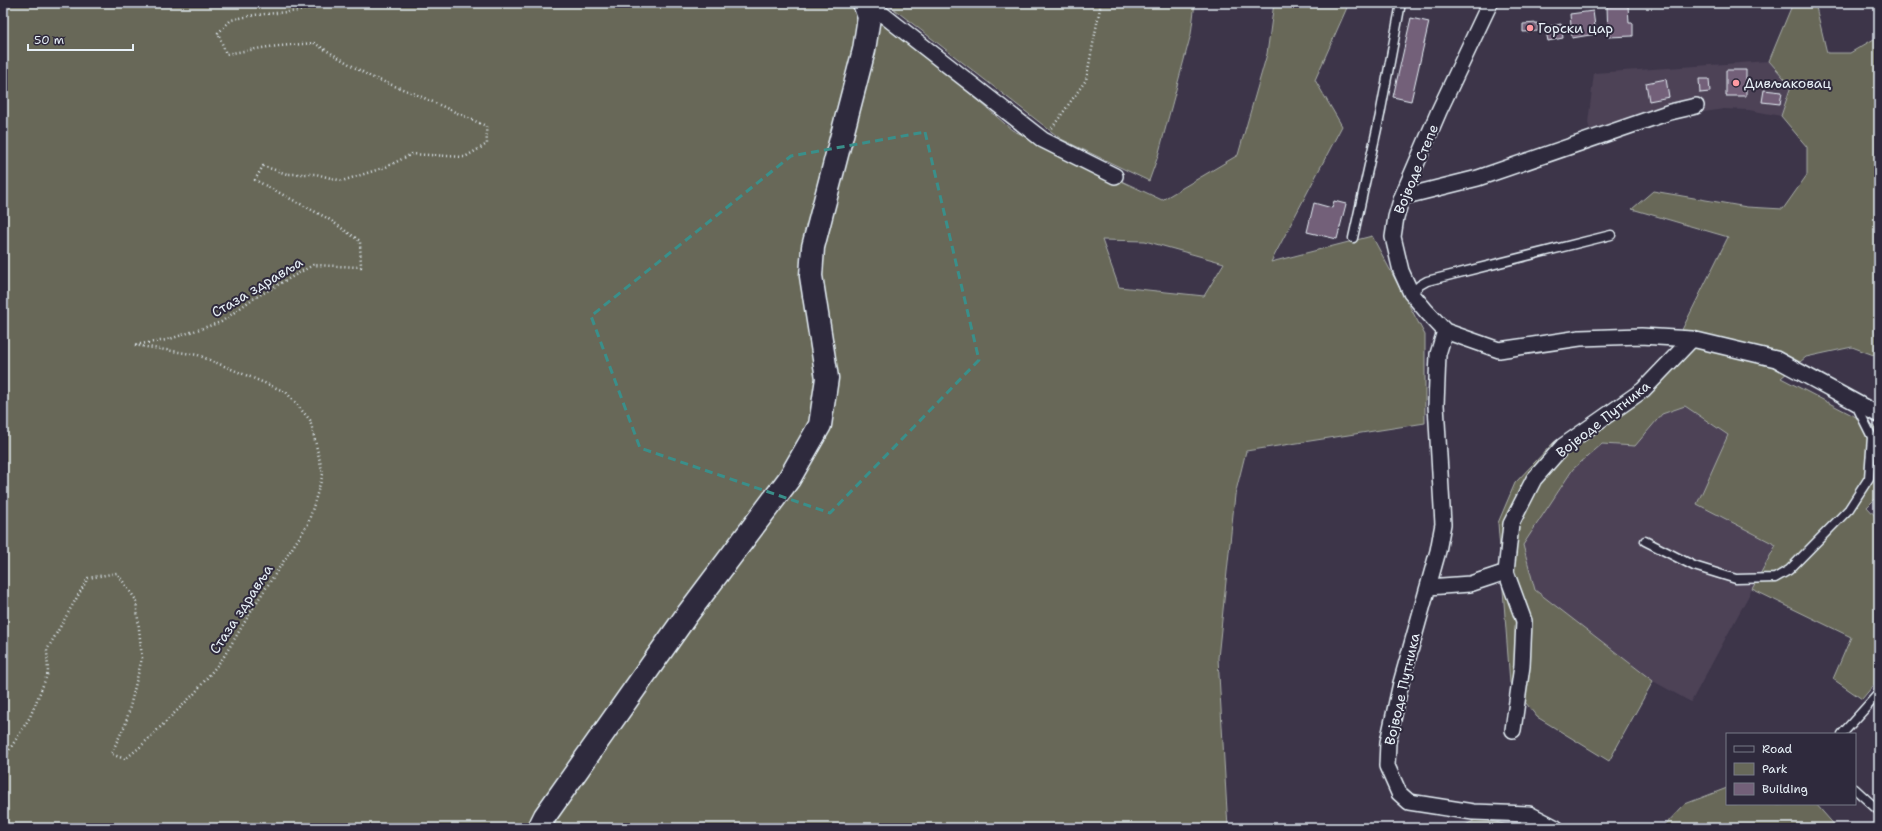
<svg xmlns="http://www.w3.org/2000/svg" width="1882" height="831" viewBox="0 0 1882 831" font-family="'Shantell Sans',sans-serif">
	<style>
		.built { fill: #4d4257 }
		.green { fill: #676859; stroke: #a8aca8; fill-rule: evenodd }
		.building { fill: #736079; stroke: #e8f1f8 }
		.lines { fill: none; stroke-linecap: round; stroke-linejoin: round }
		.lane-casing { stroke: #e8f1f8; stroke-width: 11 }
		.street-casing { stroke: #e8f1f8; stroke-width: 18 }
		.secondary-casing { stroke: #e8f1f8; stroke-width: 25 }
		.path { stroke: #e8f1f8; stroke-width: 2.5; stroke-dasharray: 1 3; stroke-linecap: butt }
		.lane { stroke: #2f2a3d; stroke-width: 8 }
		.street { stroke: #2f2a3d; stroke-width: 15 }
		.secondary { stroke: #2f2a3d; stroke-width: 22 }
		.marked { fill: none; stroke: #3a8f8a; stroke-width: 3; stroke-dasharray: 8 5; stroke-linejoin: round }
		.poi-dot { fill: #ff9aa2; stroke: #2f2a3d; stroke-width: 1.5 }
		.labels { text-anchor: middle; stroke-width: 4; stroke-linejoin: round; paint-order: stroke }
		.poi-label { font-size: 14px; fill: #e8f1f8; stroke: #2f2a3d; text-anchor: start }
		.street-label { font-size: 14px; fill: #e8f1f8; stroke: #2f2a3d }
	</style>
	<rect width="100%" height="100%" fill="#3d3549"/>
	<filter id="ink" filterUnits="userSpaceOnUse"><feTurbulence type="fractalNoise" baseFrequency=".025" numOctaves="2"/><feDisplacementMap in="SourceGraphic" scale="8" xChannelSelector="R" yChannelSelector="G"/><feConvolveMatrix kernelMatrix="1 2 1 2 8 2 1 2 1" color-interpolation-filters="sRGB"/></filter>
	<g filter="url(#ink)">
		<path class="built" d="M1769 61 1791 86 1781 116 1749 110 1724 109 1665 118 1594 142 1588 123 1594 73Z
			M1685 406 1728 435 1697 504 1776 545 1691 702 1653 681 1535 590 1523 545 1573 469 1602 444 1635 446 1662 414Z"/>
		<path class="green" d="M3 3H867L1012 130 1162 200 1238 155 1267 54 1274 3H1349L1315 80 1342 126 1271 262 1372 236 1425 335V423L1246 451 1235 495 1218 658 1228 828H3ZM1102 240 1145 241 1224 263 1204 296 1119 287Z
			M886 3H1195L1191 34 1158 156 1149 181 1061 139Z
			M1793 3H1815L1827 53H1850L1874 39 1879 41V357L1852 347 1806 357 1781 378 1879 429V495L1867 507 1879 520V679L1862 699 1833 679 1851 637 1752 589 1776 545 1697 504 1728 435 1685 406 1662 414 1635 446 1602 444 1573 469 1523 545 1535 590 1653 681 1609 761 1537 717 1510 683 1498 523 1515 483 1554 442 1620 402 1670 354 1728 237 1632 209 1653 191 1747 207 1783 209 1807 175V147L1781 116 1791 86 1769 61Z
			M1727 788V804H1816L1837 828H1662L1685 804Z
			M1480 818 1519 828H1459Z"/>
		<path class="building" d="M1628 5 1629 23H1633V36L1608 37 1607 6Z
			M1593 11 1596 34 1572 38 1570 14Z
			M1411 18 1429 22 1411 101 1393 97Z
			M1537 23 1538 31 1523 32V24Z
			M1561 24 1563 38 1548 41 1545 27Z
			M1726 70H1746V96H1726Z
			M1666 79 1669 97 1649 101 1646 83Z
			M1699 79H1709L1710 92 1700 93Z
			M1764 90 1782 92 1780 104 1762 102Z
			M1334 201 1346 204 1337 239 1307 232 1314 203 1332 208Z"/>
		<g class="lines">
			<defs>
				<path id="lane" d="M1353 238 1380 115 1401 3
					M1411 293 1420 285 1427 281 1611 235
					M1645 541 1694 566 1736 579 1775 578 1789 570 1849 509 1869 478 1872 437 1855 403
					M1842 734 1879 693
					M1855 789 1879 811"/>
				<path id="street" d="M868 3 1043 140 1115 176
					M1490 3 1439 111 1402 197 1396 217 1393 237 1401 271 1411 293 1427 312 1445 331 1499 350 1580 338 1641 336 1692 339 1776 359 1879 415
					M1402 197 1478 178 1670 112 1696 106
					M1445 331 1438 354 1436 405 1443 524 1438 551 1401 683 1388 742 1387 766 1399 793 1409 802 1473 812 1529 814 1556 828
					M1428 587 1470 584 1506 572
					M1513 730 1522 666 1524 621 1506 572 1511 524 1534 479 1563 446 1643 390 1692 339"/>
				<path id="secondary" d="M539 828 545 816 686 616 789 479 820 425 827 378 811 276 813 247 864 50 869 17 864 3"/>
			</defs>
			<use href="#lane" class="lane-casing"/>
			<use href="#street" class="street-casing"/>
			<use href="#secondary" class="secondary-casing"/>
			<path class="path" d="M1052 128 1086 80 1101 3
				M3 760 30 717 48 673 47 650 88 578 117 573 136 600 142 658 126 723 111 754 125 759 139 748 194 694 223 658 258 600 308 524 323 474 310 420 286 392 198 355 134 345 167 340 221 322 251 300 313 265 361 267 360 241 327 218 255 180 263 166 287 174H316L342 181 386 167 412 154 465 157 487 144 486 126 413 93 371 77 314 43 268 47 226 54 218 33 231 20 254 15 299 11 328 3
				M1438 828 1449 823"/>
			<use href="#lane" class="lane"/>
			<use href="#street" class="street"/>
			<use href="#secondary" class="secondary"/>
		</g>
	</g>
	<path class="marked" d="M925 132 979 360 830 513 640 448 591 316 791 156Z"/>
	<g class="poi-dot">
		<circle cx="1530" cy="28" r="4"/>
		<circle cx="1736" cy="83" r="4"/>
	</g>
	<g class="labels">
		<g class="poi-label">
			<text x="1538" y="33">Горски цар</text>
			<text x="1744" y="88">Дивљаковац</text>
		</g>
		<g class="street-label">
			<text transform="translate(1416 169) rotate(-68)" y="5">Војводе Степе</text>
			<text transform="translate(257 287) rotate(-31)" y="5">Стаза здравља</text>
			<text transform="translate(1603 419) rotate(-38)" y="5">Војводе Путника</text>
			<text transform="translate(241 609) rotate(-57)" y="5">Стаза здравља</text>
			<text transform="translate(1402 689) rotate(-77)" y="5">Војводе Путника</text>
		</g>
	</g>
	<rect width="1882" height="831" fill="none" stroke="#2f2a3d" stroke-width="16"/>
	<rect x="8" y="8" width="1866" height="815" fill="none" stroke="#e8f1f8" stroke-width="1.5" filter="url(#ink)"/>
	<rect x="1726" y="733" width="130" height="72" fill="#2f2a3d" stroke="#797a88"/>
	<rect x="1734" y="746" width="20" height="6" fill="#2f2a3d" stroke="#797a88"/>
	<text x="1762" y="753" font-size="12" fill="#e8f1f8">Road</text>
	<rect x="1734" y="763" width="20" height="12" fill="#676859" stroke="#797a88"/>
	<text x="1762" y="773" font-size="12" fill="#e8f1f8">Park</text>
	<rect x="1734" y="783" width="20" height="12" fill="#736079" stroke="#797a88"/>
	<text x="1762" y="793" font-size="12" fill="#e8f1f8">Building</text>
	<path d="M28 44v6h105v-6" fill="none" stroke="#e8f1f8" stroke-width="2"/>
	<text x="34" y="44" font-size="12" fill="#e8f1f8" stroke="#2f2a3d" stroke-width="3" paint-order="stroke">50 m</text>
</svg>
